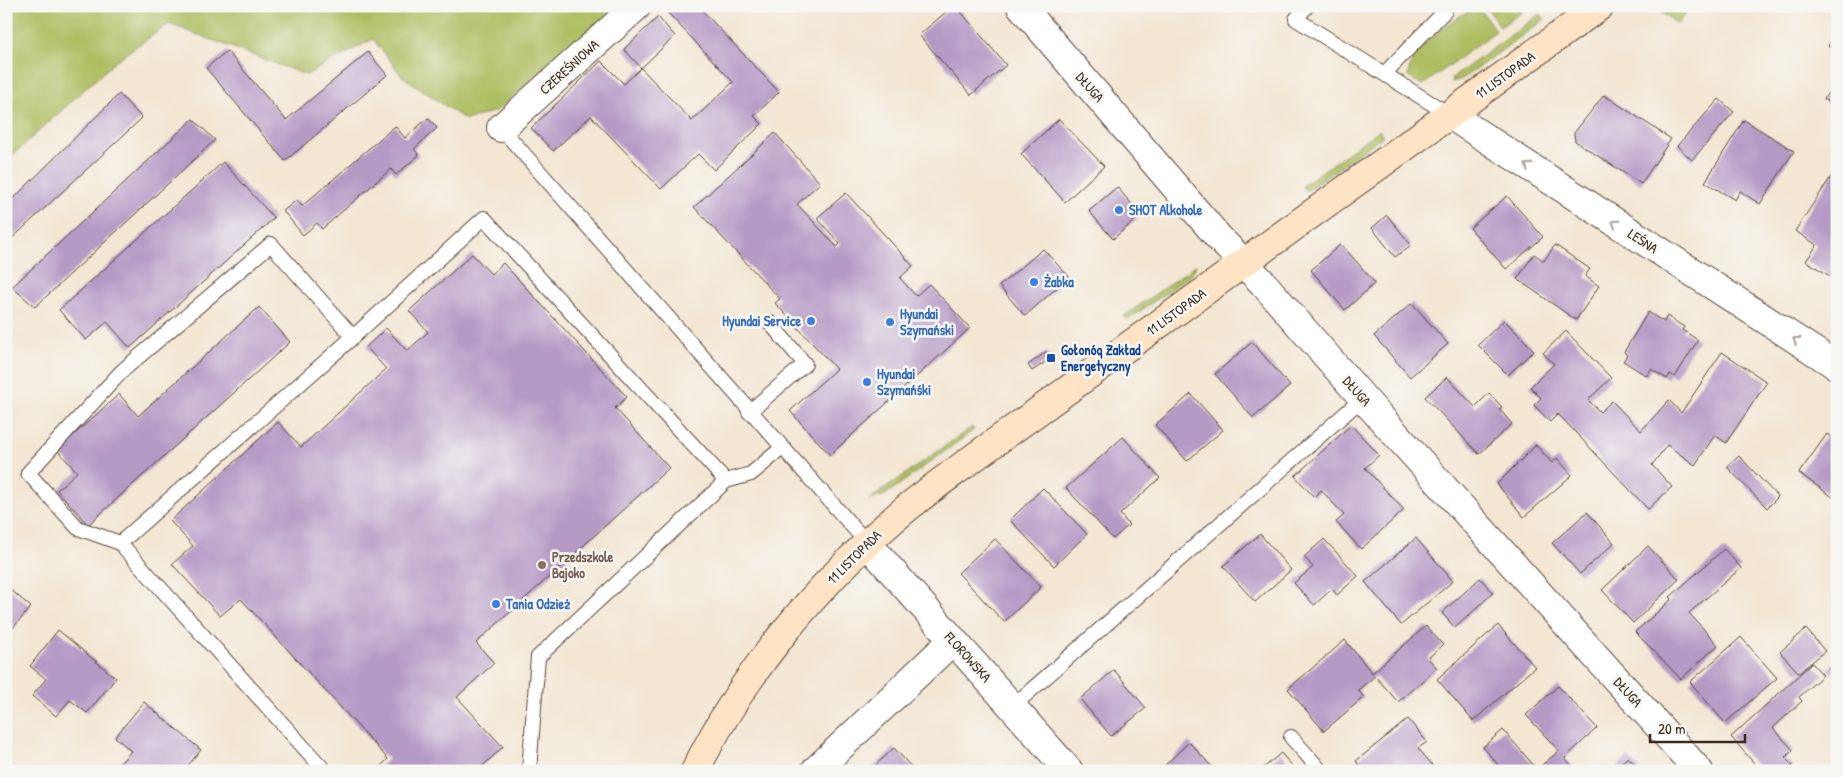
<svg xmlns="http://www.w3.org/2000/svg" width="1843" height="777" viewBox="0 0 1843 777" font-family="'Patrick Hand',sans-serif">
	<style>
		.green { fill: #adbe61; stroke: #747440 }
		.building { fill: #b69ac6 }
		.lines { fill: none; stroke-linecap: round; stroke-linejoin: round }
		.lane-casing { stroke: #574639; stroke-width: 16 }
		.street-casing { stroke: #574639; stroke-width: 30 }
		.secondary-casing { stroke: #574639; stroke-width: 30 }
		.lane { stroke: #fff; stroke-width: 14 }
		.street { stroke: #fff; stroke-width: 28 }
		.secondary { stroke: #fee4c5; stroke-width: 28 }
		.oneway { stroke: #a79f9a }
		.shop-dot { fill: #3f7fe0; stroke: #f6f6f2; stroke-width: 2 }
		.transit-dot { fill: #1a4fb4; stroke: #f6f6f2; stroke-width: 2 }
		.education-dot { fill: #8d6e63; stroke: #f6f6f2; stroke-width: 2 }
		.labels { text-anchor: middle; stroke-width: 5; stroke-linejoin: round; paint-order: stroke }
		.street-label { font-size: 14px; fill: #3b2a1e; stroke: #f6f6f2 }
		.shop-label { font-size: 14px; font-weight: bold; fill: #366cbe; stroke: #f6f6f2; text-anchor: start }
		.transit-label { font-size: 14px; font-weight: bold; fill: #164399; stroke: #f6f6f2; text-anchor: start }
		.education-label { font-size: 14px; font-weight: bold; fill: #785e54; stroke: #f6f6f2; text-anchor: start }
	</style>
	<rect width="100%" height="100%" fill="#f6f6f2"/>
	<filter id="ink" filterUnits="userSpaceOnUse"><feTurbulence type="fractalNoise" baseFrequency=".02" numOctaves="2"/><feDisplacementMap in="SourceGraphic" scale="10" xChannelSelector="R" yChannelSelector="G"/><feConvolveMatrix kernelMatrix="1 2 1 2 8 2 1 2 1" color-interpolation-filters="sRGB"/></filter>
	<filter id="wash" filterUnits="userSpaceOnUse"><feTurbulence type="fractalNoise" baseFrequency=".0096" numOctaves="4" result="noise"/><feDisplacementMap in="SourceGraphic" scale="20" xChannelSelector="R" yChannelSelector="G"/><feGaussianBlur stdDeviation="1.12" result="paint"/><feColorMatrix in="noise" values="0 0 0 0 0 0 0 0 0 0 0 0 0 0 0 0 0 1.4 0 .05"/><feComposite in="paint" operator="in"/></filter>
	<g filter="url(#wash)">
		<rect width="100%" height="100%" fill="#f3e6d2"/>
		<path class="green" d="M6 6H617L496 111 466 120 402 76 373 39 306 75 169 24 118 59 6 161Z
			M1475 6H1478L1496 31 1423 85 1408 77C1408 48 1453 21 1475 6Z
			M1486 6H1518L1522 12 1500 27Z
			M1661 6H1690L1678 24 1656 9Z
			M1540 14 1545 19 1462 79 1452 82 1451 79Z
			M1379 130 1383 136 1306 191 1302 186Z
			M1197 264 1191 275 1129 319 1123 317Z
			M972 427 974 430 885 495 869 500Z"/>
		<g id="blocks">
			<path class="building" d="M673 6H698L779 92 754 116 762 124 714 170 698 154 661 189 591 116 553 151 531 128 601 61 624 84 641 68 692 121 733 82 667 12Z
				M953 6H956L1006 65 971 95 919 35Z
				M658 17 675 36 641 68 624 49Z
				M1837 33V52L1828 46Z
				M227 51 286 120 368 52 387 75 285 161 206 68Z
				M1837 79V108L1824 99Z
				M119 94 142 118 6 244V206Z
				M1604 95 1671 139 1641 184 1575 141 1574 133Z
				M1719 99 1734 112 1692 160 1677 146Z
				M428 118 437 128 414 149 419 155 396 175 391 169 322 229 317 223 303 235 283 211 297 200 302 206 395 126 405 138Z
				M193 119 215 140 35 307 12 287Z
				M1059 119 1104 166 1065 202 1021 154Z
				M1744 120 1794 151 1760 204 1740 191 1735 200 1705 182Z
				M775 133 820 183 797 204 837 247 840 244 817 218 846 193 913 266 900 278 916 296 929 284 970 328 830 455 790 411 836 369 775 303 780 299 694 207Z
				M223 162 274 218 130 348 107 322 86 340 59 310Z
				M1837 168V266L1830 276 1806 261 1817 245 1795 231Z
				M1117 187 1141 215 1113 239 1089 211Z
				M1507 196 1543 237 1506 269 1470 228Z
				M1387 215 1411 245 1395 257 1372 228Z
				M1341 244 1375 283 1345 310 1311 270Z
				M1555 245 1590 269 1585 276 1599 286 1576 320 1517 279 1534 254 1544 261Z
				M1043 249 1069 277 1025 316 999 286Z
				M472 254 491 274 503 263 627 397 615 408 669 468 476 643 494 663 457 697 503 747 477 771H376L388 759 241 599 220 616 172 564 193 546 170 521 278 422 301 447 386 369 366 347 386 328 407 351 428 332 409 311Z
				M1412 303 1448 344 1410 377 1374 336Z
				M259 307 290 342 88 525 57 490 77 472 57 450 119 394 138 416Z
				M1648 312 1664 322 1667 316 1684 327 1682 330 1698 340 1675 377 1670 374 1667 379 1651 369 1647 376 1623 361 1627 355 1624 352Z
				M1504 320 1534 350 1508 375 1478 345Z
				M1566 331 1611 378 1588 400 1600 412 1612 401 1641 431 1669 400 1681 413 1722 352 1767 382 1726 443 1715 435 1695 465 1667 445 1652 465 1672 487 1648 509 1558 414 1550 422 1534 405 1541 398 1530 387 1554 364 1543 353Z
				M1252 342 1290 386 1253 418 1215 374Z
				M1046 352 1051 358 1032 371 1028 365Z
				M1447 377 1475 407 1489 393 1502 407 1499 409 1512 424 1479 454 1425 397Z
				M1191 394 1223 430 1187 461 1155 425Z
				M1351 425 1379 455 1365 468 1404 510 1361 549 1336 522 1344 515 1321 490 1314 497 1295 476Z
				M1827 434 1837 441V500L1799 473Z
				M1123 437 1160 478 1120 514 1129 525 1113 539 1066 488Z
				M1536 445 1552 463 1557 458 1572 475 1524 517 1497 484Z
				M1739 456 1778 497 1767 508 1727 467Z
				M1043 488 1087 534 1054 566 1010 520Z
				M1587 512 1614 543 1580 574 1552 543Z
				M1260 534 1291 570 1255 602 1223 566Z
				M1416 538 1453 581 1401 625 1365 582Z
				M995 539 1041 587 1004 622 958 573Z
				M1324 539 1358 576 1337 595 1332 589 1314 605 1294 583 1313 567 1304 557Z
				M1648 546 1679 579 1633 623 1602 590Z
				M1724 549 1741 568 1689 613 1718 645 1681 679 1635 632 1672 599 1670 597Z
				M1480 578 1493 593 1455 628 1442 613Z
				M6 586 31 607 6 636Z
				M1498 625 1535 667 1473 721 1437 679Z
				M1426 626 1443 645 1428 658 1437 668 1398 702 1375 676 1358 690 1364 697 1324 731 1288 689 1345 640 1372 673Z
				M1806 629 1825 651 1799 673 1780 652Z
				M58 630 116 678 87 713 70 700 56 716 32 696 46 679 30 666Z
				M1741 637 1777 678 1725 723 1690 682Z
				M1837 661V678L1828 669Z
				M1812 663 1823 675 1799 697 1802 701 1773 728 1793 750 1785 758 1793 766 1788 771H1761L1731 737Z
				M1114 670 1146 708 1111 736 1080 699Z
				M1558 686 1597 728 1565 758 1574 768 1570 771H1503L1483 747 1503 730 1537 769 1559 751 1526 715Z
				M144 702 201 750 183 771H122L117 767 131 751 115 737Z
				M1408 719 1427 742 1418 748 1437 771H1363L1356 761Z
				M1189 742 1216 771H1159Z
				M894 748 915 771H869Z
				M1281 753 1296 771H1260Z
				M1628 757 1641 771H1612Z"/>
		</g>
	</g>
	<g filter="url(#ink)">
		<use href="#blocks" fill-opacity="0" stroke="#574639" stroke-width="1"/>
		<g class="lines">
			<defs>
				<path id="lane" d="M1307 6 1296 19 1450 115
					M1385 73 1445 11
					M501 128 867 543
					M749 412 805 364 770 323
					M120 543 78 528 28 473 122 371 271 244 353 337
					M1012 707 1363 398
					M1291 737 1321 771
					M325 771 120 543 353 337 484 218 726 481
					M529 771 538 657 726 481 751 474 782 448"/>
				<path id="street" d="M1021 6 1219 238 1263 283 1363 398 1699 771
					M1450 115 1837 366
					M501 128 637 6
					M867 543 1069 771
					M815 771 953 640"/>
				<path id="secondary" d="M695 771C742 675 814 588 894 519 920 496 948 477 976 456L1600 6"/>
			</defs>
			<use href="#lane" class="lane-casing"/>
			<use href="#street" class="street-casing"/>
			<use href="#secondary" class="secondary-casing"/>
			<use href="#lane" class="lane"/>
			<use href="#street" class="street"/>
			<use href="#secondary" class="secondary"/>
		</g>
		<defs><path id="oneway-chevron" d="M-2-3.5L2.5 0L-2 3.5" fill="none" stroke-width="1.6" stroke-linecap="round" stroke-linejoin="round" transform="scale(1.25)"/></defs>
		<g class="oneway">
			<use href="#oneway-chevron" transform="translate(1528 166) rotate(-146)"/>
			<use href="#oneway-chevron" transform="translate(1615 223) rotate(-147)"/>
			<use href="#oneway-chevron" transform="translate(1796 340) rotate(-147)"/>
		</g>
	</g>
	<g class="shop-dot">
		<circle cx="1119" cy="210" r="5"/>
		<circle cx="1034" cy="282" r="5"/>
		<circle cx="811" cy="321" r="5"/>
		<circle cx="890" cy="322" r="5"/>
		<circle cx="867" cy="382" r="5"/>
		<circle cx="496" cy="604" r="5"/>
	</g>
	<rect class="transit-dot" x="1046" y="353" width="10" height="10" rx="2.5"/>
	<circle class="education-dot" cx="542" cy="565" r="5"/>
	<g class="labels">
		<g class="street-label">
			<text transform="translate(569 67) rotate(-42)" y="5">CZEREŚNIOWA</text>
			<text transform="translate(1505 75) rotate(-36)" y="5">11 LISTOPADA</text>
			<text transform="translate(1090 87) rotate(49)" y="5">DŁUGA</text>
			<text transform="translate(1643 241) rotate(33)" y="5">LEŚNA</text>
			<text transform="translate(1176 312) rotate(-36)" y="5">11 LISTOPADA</text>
			<text transform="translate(1357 391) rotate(49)" y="5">DŁUGA</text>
			<text transform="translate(854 557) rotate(-45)" y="5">11 LISTOPADA</text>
			<text transform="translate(968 657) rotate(48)" y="5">FLOROWSKA</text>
			<text transform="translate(1628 692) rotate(48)" y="5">DŁUGA</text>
		</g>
		<g class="shop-label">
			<text x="1129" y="215">SHOT Alkohole</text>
			<text x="1044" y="287">Żabka</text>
			<text x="900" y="319">Hyundai<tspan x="900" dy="16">Szymański</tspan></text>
			<text x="801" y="326" text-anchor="end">Hyundai Service</text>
			<text x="877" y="379">Hyundai<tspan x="877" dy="16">Szymańśki</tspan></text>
			<text x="506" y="609">Tania Odzież</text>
		</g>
		<g class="transit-label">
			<text x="1061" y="355">Gołonóg Zakład<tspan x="1061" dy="16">Energetyczny</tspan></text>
		</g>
		<g class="education-label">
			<text x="552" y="562">Przedszkole<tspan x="552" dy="16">Bajoko</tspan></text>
		</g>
	</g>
	<rect width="1843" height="777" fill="none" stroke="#f6f6f2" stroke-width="25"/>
	<path d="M1650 734v8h95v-8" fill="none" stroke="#3b2a1e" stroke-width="2.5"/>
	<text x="1658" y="734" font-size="15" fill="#3b2a1e" stroke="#f6f6f2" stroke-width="4" paint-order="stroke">20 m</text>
</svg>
